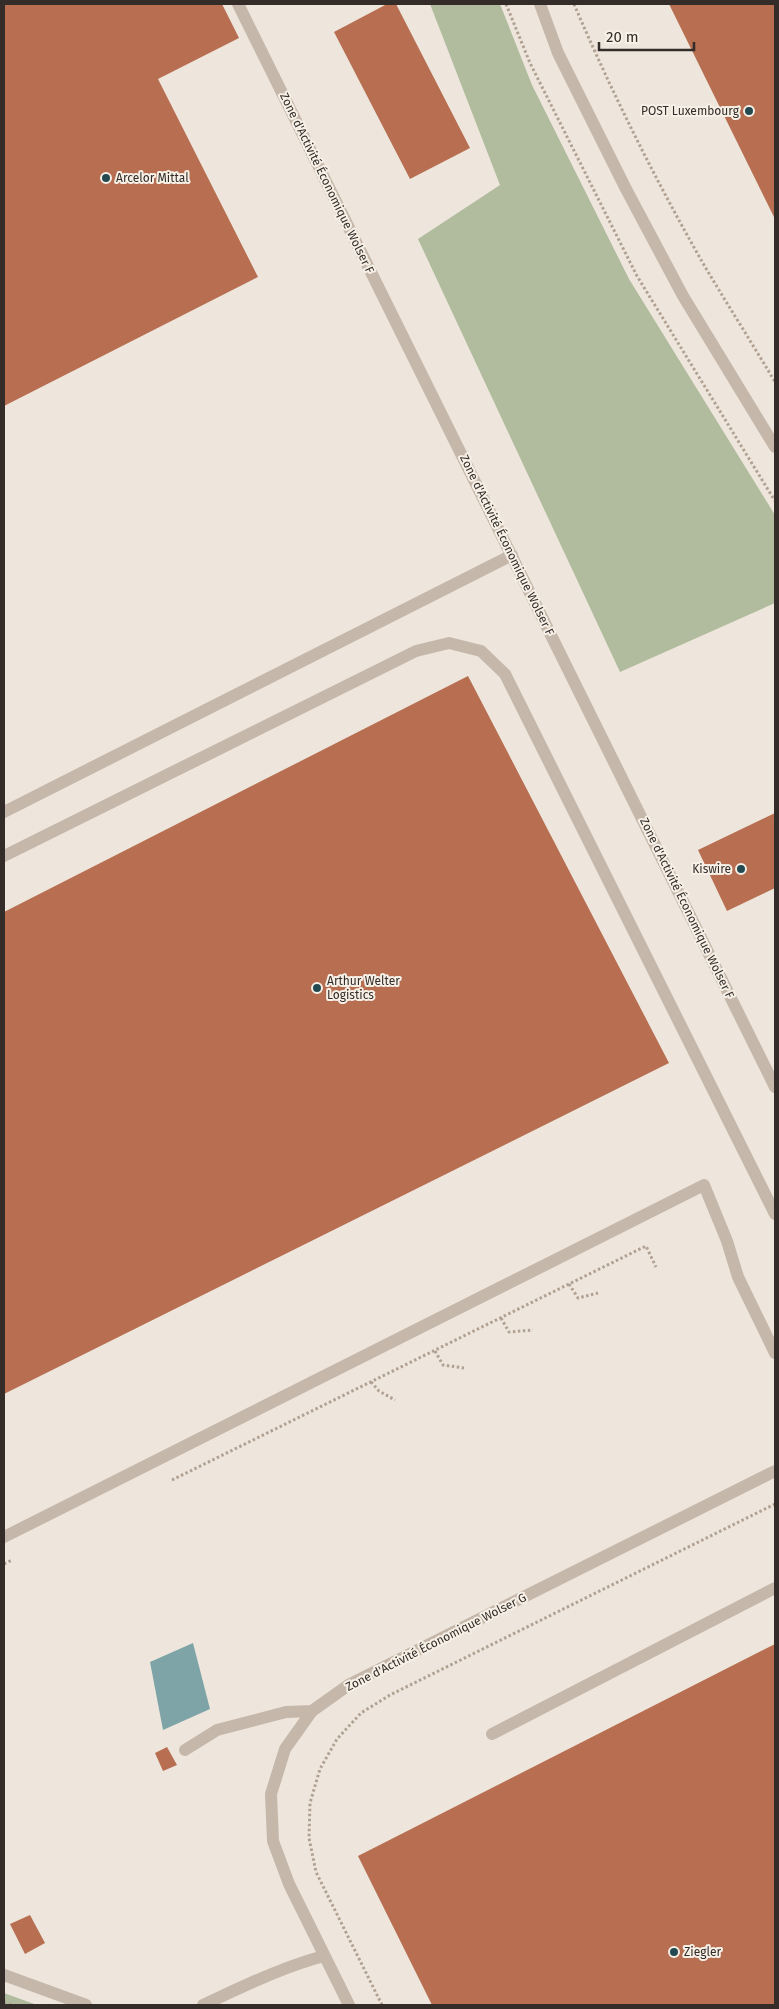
<svg xmlns="http://www.w3.org/2000/svg" width="779" height="2009" viewBox="0 0 779 2009" font-family="'Fira Sans',sans-serif">
	<style>
		.green { fill: #b0bc9d }
		.water { fill: #7ea4a8 }
		.building { fill: #b76e51 }
		.lines { fill: none; stroke-linecap: round; stroke-linejoin: round }
		.path { stroke: #b1a193; stroke-width: 3; stroke-dasharray: 2.5 2.5; stroke-linecap: butt }
		.lane { stroke: #c5b7a9; stroke-width: 12 }
		.poi-dot { fill: #224a50; stroke: #f7f0e7; stroke-width: 2 }
		.labels { text-anchor: middle; stroke-width: 4; stroke-linejoin: round; paint-order: stroke }
		.poi-label { font-size: 12px; fill: #332c28; stroke: #f7f0e7; text-anchor: start }
		.street-label { font-size: 12px; fill: #332c28; stroke: #f7f0e7 }
	</style>
	<rect width="100%" height="100%" fill="#eee6dc"/>
	<path class="green" d="M430 4H500L532 85 629 279 775 515V603L620 672 418 239 500 185Z
		M4 1993 37 2005H4Z"/>
	<path class="water" d="M193 1643 210 1709 163 1730 150 1662Z"/>
	<path class="building" d="M4 4H222L239 38 158 79 258 277 4 406Z
		M387 4H396L470 148 410 179 334 32Z
		M669 4H775V219Z
		M468 676 669 1063 4 1394V912Z
		M775 813V888L727 911 698 850Z
		M775 1644V2005H432L358 1856Z
		M167 1747 177 1765 163 1771 155 1753Z
		M30 1915 45 1943 25 1954 10 1924Z"/>
	<g class="lines">
		<path class="path" d="M506 4 530 63 637 276 775 501
			M574 4C612 93 656 181 704 265 727 304 752 343 775 382
			M569 1284 578 1298 598 1293
			M501 1318 509 1332 533 1330
			M435 1351 443 1365 464 1368
			M371 1382 379 1391 395 1400
			M172 1480 646 1246 656 1267
			M4 1564 12 1560
			M4 2002 12 2005
			M382 2005 316 1872 309 1838 310 1803 320 1769 337 1739 361 1713 390 1695 775 1504"/>
		<path class="lane" d="M238 4 775 1087
			M540 4 558 53 626 189 683 296 775 447
			M4 812 512 555
			M4 856 416 651 449 643 481 651 505 674 775 1214
			M4 1537 704 1185 727 1241 738 1277 775 1353
			M492 1734 775 1588
			M185 1750 217 1730 286 1712 312 1711
			M4 1975 86 2005
			M203 2005C242 1987 282 1967 324 1956
			M349 2005 289 1884 273 1841 271 1794 285 1749 312 1711 350 1684 775 1471"/>
	</g>
	<g class="poi-dot">
		<circle cx="749" cy="111" r="5"/>
		<circle cx="106" cy="178" r="5"/>
		<circle cx="741" cy="869" r="5"/>
		<circle cx="317" cy="988" r="5"/>
		<circle cx="674" cy="1952" r="5"/>
	</g>
	<g class="labels">
		<g class="poi-label">
			<text x="739" y="115" text-anchor="end">POST Luxembourg</text>
			<text x="116" y="182">Arcelor Mittal</text>
			<text x="731" y="873" text-anchor="end">Kiswire</text>
			<text x="327" y="985">Arthur Welter<tspan x="327" dy="14">Logistics</tspan></text>
			<text x="684" y="1956">Ziegler</text>
		</g>
		<g class="street-label">
			<text transform="translate(327 183) rotate(64)" y="4">Zone d'Activité Économique Wolser F</text>
			<text transform="translate(507 545) rotate(64)" y="4">Zone d'Activité Économique Wolser F</text>
			<text transform="translate(687 908) rotate(64)" y="4">Zone d'Activité Économique Wolser F</text>
			<text transform="translate(436 1642) rotate(-27)" y="4">Zone d'Activité Économique Wolser G</text>
		</g>
	</g>
	<rect width="779" height="2009" fill="none" stroke="#332c28" stroke-width="10"/>
	<path d="M599 42v8h95v-8" fill="none" stroke="#332c28" stroke-width="2.5"/>
	<text x="606" y="42" font-size="15" fill="#332c28" stroke="#f7f0e7" stroke-width="4" paint-order="stroke">20 m</text>
</svg>
